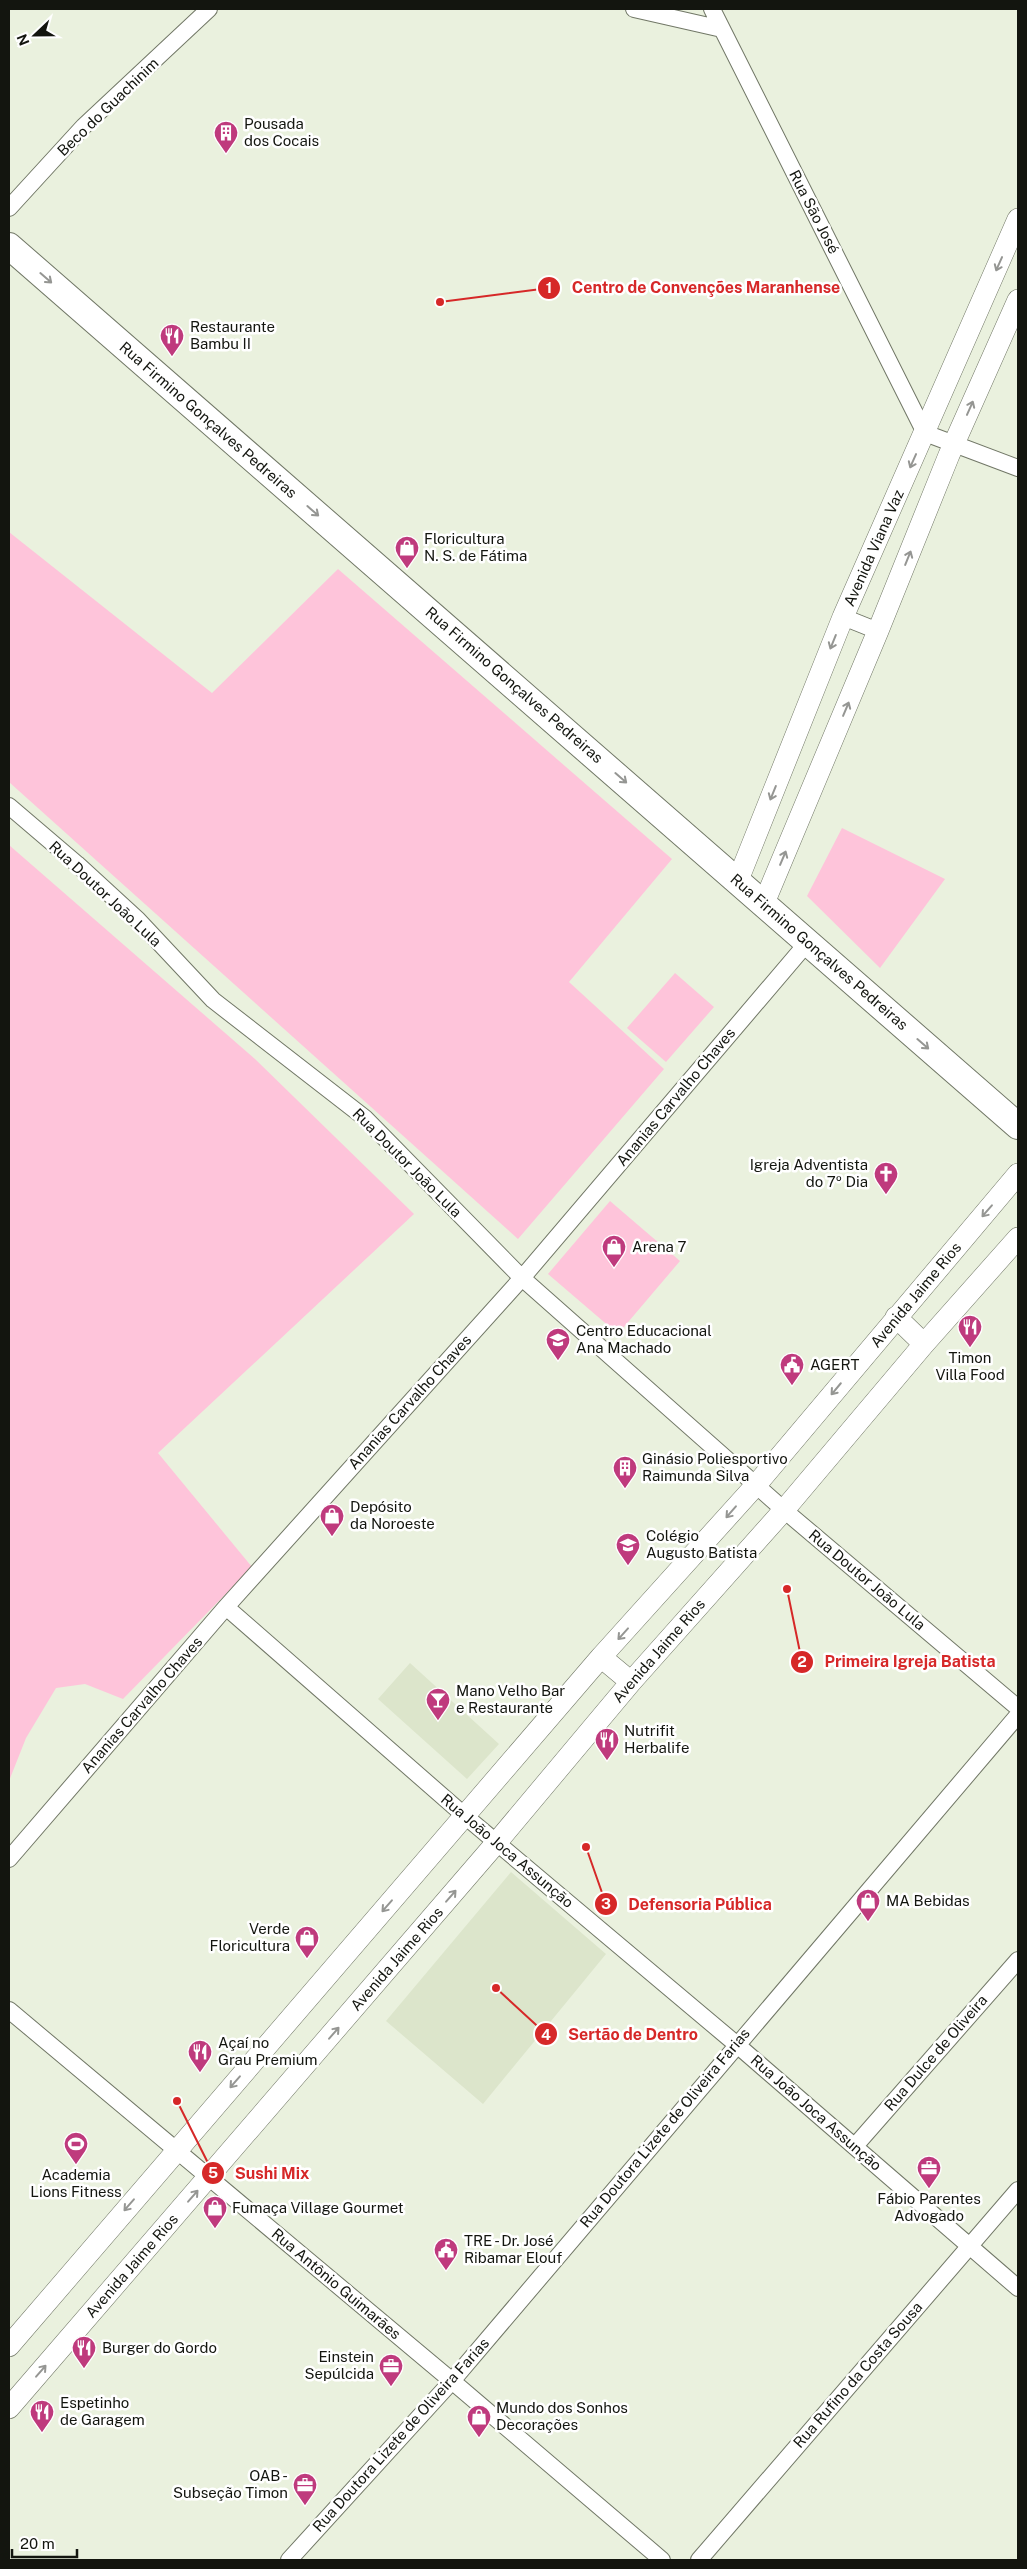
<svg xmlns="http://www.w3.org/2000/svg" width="1027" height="2569" viewBox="0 0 1027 2569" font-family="'Public Sans',sans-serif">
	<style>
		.built { fill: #dce5cb }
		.green { fill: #fec4da }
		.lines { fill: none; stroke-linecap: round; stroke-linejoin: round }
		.minor-casing { stroke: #717766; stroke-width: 18 }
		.tertiary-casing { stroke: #717766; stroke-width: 22 }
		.primary-casing { stroke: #717766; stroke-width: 28 }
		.minor { stroke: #fff; stroke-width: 16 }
		.tertiary { stroke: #fff; stroke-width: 21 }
		.primary { stroke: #fff; stroke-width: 26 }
		.oneway { stroke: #959693 }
		.labels { text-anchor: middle; stroke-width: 5; stroke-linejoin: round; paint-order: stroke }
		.street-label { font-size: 15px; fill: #13150f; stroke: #fff }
		.poi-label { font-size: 15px; fill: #13150f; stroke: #fff; text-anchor: start }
		.leader { fill: none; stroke: #d62828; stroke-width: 2 }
		.callout-dot { fill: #d62828; stroke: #fff; stroke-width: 2 }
		.mark-label { font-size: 15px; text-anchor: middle; font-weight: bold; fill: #fff }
		.callout-label { font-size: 16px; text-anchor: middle; font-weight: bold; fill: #d62828; stroke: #fff; stroke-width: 5; stroke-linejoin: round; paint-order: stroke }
	</style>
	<rect width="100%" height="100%" fill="#eaf1de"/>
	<path class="built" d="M410 1663 499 1744 467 1779 378 1699Z
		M511 1872 606 1954 483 2104 386 2021Z"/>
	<path class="green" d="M9 532 212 693 338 569 672 859 569 982 664 1069 518 1239 9 782Z
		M842 828 945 879 880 968 807 896Z
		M9 845 255 1059 414 1214 158 1453 252 1567 123 1699 85 1684 56 1688 26 1738 9 1781Z
		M675 973 714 1007 666 1062 627 1028Z
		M610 1201 680 1261 618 1334 548 1274Z"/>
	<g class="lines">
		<defs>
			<path id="minor" d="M634 9 722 29
				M712 9 925 433 1018 468
				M9 208 84 126 209 9
				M843 617 878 631
				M9 806 77 864 138 920 213 1000 365 1118 522 1278 784 1510 1018 1708
				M226 1607 465 1816 736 2044 1018 2288
				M9 1859 226 1607 522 1278 808 942
				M9 2010 452 2381 662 2560
				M855 2146 1018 1960
				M289 2560 452 2381 1018 1715
				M699 2560 1018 2190"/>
			<path id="tertiary" d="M738 880 843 617 1018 219
				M764 903 878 631 949 455 1018 300
				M896 1317 924 1344
				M601 1657 631 1682
				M9 2346 601 1657 756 1485 1018 1174
				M9 2408 497 1842 631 1682 784 1510 924 1344 1018 1238"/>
			<path id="primary" d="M9 246 1018 1126"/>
		</defs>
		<use href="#minor" class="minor-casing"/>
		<use href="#tertiary" class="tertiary-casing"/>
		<use href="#primary" class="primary-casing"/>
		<use href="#minor" class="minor"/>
		<use href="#tertiary" class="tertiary"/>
		<use href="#primary" class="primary"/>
	</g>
	<defs><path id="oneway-shaft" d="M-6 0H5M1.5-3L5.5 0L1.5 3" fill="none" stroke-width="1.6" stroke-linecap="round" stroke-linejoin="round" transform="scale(1.25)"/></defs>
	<g class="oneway">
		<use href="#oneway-shaft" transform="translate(999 264) rotate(114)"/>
		<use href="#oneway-shaft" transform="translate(46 278) rotate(41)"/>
		<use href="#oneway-shaft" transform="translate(970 408) rotate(-66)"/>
		<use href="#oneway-shaft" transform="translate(913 461) rotate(114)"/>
		<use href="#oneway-shaft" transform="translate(313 511) rotate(41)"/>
		<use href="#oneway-shaft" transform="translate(908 558) rotate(-68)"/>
		<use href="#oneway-shaft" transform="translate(833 642) rotate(112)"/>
		<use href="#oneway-shaft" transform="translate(846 709) rotate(-67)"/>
		<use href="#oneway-shaft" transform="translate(621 778) rotate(41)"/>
		<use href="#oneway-shaft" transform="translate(773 793) rotate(112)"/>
		<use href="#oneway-shaft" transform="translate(783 858) rotate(-67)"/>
		<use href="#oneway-shaft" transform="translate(923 1044) rotate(41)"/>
		<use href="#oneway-shaft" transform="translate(987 1211) rotate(131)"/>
		<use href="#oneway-shaft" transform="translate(836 1389) rotate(130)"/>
		<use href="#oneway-shaft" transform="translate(731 1512) rotate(131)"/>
		<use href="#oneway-shaft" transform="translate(623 1634) rotate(132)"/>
		<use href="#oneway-shaft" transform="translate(451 1896) rotate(-49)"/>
		<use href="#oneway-shaft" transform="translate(387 1906) rotate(131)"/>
		<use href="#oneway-shaft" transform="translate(334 2033) rotate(-49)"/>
		<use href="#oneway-shaft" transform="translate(235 2082) rotate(131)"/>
		<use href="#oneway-shaft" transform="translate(193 2196) rotate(-49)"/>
		<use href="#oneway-shaft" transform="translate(129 2205) rotate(131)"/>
		<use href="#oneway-shaft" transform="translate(41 2371) rotate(-49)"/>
	</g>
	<defs>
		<symbol id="building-pin" viewBox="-11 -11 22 30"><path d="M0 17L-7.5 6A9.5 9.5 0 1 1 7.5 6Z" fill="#bf3a7d" stroke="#fff"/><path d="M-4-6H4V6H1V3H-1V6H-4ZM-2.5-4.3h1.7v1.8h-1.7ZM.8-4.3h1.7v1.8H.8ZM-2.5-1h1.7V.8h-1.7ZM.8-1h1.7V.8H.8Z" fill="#fff"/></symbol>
		<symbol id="restaurant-pin" viewBox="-11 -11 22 30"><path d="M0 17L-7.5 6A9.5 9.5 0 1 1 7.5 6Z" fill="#bf3a7d" stroke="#fff"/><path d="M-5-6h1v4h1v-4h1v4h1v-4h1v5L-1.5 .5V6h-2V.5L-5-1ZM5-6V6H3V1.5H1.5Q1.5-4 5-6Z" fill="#fff"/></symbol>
		<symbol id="shop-pin" viewBox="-11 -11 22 30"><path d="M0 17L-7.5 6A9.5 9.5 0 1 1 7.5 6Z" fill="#bf3a7d" stroke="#fff"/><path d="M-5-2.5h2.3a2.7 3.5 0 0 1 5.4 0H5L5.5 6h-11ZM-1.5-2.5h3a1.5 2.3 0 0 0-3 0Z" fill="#fff"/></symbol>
		<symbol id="church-pin" viewBox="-11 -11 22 30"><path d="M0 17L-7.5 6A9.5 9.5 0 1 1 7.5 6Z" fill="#bf3a7d" stroke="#fff"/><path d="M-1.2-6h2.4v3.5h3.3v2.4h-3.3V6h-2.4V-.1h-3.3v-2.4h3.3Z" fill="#fff"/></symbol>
		<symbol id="school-pin" viewBox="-11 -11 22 30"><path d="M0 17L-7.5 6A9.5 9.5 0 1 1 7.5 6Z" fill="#bf3a7d" stroke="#fff"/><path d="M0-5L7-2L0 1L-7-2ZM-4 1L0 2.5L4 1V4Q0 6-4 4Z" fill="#fff"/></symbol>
		<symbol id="civic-pin" viewBox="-11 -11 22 30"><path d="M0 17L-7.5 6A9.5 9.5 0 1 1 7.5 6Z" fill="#bf3a7d" stroke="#fff"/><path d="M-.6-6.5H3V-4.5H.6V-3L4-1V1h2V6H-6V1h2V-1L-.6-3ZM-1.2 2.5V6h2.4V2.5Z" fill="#fff"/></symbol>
		<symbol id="bar-pin" viewBox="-11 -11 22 30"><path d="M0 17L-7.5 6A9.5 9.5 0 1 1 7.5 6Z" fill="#bf3a7d" stroke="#fff"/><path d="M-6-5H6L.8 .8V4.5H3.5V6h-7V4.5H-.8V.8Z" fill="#fff"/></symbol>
		<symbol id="stadium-pin" viewBox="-11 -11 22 30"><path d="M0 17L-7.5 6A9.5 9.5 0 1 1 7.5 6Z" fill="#bf3a7d" stroke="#fff"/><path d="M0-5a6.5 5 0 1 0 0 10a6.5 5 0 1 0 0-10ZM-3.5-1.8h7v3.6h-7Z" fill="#fff"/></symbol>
		<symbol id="office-pin" viewBox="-11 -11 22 30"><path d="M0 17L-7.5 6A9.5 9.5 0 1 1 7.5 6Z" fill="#bf3a7d" stroke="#fff"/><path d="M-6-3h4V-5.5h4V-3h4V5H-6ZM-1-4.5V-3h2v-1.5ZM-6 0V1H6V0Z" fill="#fff"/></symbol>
	</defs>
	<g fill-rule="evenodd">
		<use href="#building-pin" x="212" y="119" width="28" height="38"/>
		<use href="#restaurant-pin" x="158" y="322" width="28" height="38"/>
		<use href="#shop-pin" x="393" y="534" width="28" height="38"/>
		<use href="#church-pin" x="872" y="1160" width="28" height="38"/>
		<use href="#shop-pin" x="600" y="1233" width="28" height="38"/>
		<use href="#restaurant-pin" x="956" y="1313" width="28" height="38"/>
		<use href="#school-pin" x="544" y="1326" width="28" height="38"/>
		<use href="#civic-pin" x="778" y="1351" width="28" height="38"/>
		<use href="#building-pin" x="611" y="1454" width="28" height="38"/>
		<use href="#shop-pin" x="318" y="1502" width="28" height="38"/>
		<use href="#school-pin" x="614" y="1531" width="28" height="38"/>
		<use href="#bar-pin" x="424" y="1686" width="28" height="38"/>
		<use href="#restaurant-pin" x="593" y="1726" width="28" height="38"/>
		<use href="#shop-pin" x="854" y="1887" width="28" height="38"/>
		<use href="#shop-pin" x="293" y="1924" width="28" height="38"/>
		<use href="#restaurant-pin" x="186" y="2038" width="28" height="38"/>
		<use href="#stadium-pin" x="62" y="2130" width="28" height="38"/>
		<use href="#office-pin" x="915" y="2154" width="28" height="38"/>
		<use href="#shop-pin" x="201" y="2194" width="28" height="38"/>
		<use href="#civic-pin" x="432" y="2236" width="28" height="38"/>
		<use href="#restaurant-pin" x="70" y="2334" width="28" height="38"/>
		<use href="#office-pin" x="377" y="2352" width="28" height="38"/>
		<use href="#restaurant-pin" x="28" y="2398" width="28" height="38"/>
		<use href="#shop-pin" x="465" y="2403" width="28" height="38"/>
		<use href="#office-pin" x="291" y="2471" width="28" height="38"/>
	</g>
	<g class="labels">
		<g class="street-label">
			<text transform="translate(108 107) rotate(-44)" y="5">Beco do Guachinim</text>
			<text transform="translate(814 212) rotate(63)" y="5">Rua São José</text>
			<text transform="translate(208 420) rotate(41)" y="5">Rua Firmino Gonçalves Pedreiras</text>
			<text transform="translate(874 548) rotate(-66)" y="5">Avenida Viana Vaz</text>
			<text transform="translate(514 685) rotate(41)" y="5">Rua Firmino Gonçalves Pedreiras</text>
			<text transform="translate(105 894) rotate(43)" y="5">Rua Doutor João Lula</text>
			<text transform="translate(819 952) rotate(41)" y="5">Rua Firmino Gonçalves Pedreiras</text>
			<text transform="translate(676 1097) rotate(-50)" y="5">Ananias Carvalho Chaves</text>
			<text transform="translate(407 1163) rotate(45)" y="5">Rua Doutor João Lula</text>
			<text transform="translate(916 1295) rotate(-50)" y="5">Avenida Jaime Rios</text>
			<text transform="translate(410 1402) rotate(-48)" y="5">Ananias Carvalho Chaves</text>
			<text transform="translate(867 1580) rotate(40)" y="5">Rua Doutor João Lula</text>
			<text transform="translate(659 1651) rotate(-49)" y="5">Avenida Jaime Rios</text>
			<text transform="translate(142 1705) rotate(-49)" y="5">Ananias Carvalho Chaves</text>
			<text transform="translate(507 1851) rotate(40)" y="5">Rua João Joca Assunção</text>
			<text transform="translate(397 1959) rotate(-49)" y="5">Avenida Jaime Rios</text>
			<text transform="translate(936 2053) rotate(-49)" y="5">Rua Dulce de Oliveira</text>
			<text transform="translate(816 2113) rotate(41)" y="5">Rua João Joca Assunção</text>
			<text transform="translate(665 2128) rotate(-50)" y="5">Rua Doutora Lizete de Oliveira Farias</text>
			<text transform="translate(132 2266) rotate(-49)" y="5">Avenida Jaime Rios</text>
			<text transform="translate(336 2284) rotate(40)" y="5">Rua Antônio Guimarães</text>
			<text transform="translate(858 2375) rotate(-49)" y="5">Rua Rufino da Costa Sousa</text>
			<text transform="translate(401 2435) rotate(-48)" y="5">Rua Doutora Lizete de Oliveira Farias</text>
		</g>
		<g class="poi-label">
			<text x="244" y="129">Pousada<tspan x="244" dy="17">dos Cocais</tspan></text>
			<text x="190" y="332">Restaurante<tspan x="190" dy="17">Bambu II</tspan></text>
			<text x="424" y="544">Floricultura<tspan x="424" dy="17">N. S. de Fátima</tspan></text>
			<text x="868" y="1170" text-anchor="end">Igreja Adventista<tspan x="868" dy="17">do 7º Dia</tspan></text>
			<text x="632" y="1252">Arena 7</text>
			<text x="576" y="1336">Centro Educacional<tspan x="576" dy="17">Ana Machado</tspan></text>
			<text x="970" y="1363" text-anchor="middle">Timon<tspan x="970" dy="17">Villa Food</tspan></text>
			<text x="810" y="1370">AGERT</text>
			<text x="642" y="1464">Ginásio Poliesportivo<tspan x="642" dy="17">Raimunda Silva</tspan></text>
			<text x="350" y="1512">Depósito<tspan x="350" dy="17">da Noroeste</tspan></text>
			<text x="646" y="1541">Colégio<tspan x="646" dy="17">Augusto Batista</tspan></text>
			<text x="456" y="1696">Mano Velho Bar<tspan x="456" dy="17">e Restaurante</tspan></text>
			<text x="624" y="1736">Nutrifit<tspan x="624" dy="17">Herbalife</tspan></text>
			<text x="886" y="1906">MA Bebidas</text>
			<text x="290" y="1934" text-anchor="end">Verde<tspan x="290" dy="17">Floricultura</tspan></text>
			<text x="218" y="2048">Açaí no<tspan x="218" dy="17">Grau Premium</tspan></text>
			<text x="76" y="2180" text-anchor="middle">Academia<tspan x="76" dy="17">Lions Fitness</tspan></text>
			<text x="929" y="2204" text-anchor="middle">Fábio Parentes<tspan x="929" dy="17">Advogado</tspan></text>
			<text x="232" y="2213">Fumaça Village Gourmet</text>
			<text x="464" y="2246">TRE - Dr. José<tspan x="464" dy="17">Ribamar Elouf</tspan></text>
			<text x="102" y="2353">Burger do Gordo</text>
			<text x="374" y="2362" text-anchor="end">Einstein<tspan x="374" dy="17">Sepúlcida</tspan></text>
			<text x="60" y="2408">Espetinho<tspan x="60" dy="17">de Garagem</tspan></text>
			<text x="496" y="2413">Mundo dos Sonhos<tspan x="496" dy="17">Decorações</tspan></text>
			<text x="288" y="2481" text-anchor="end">OAB -<tspan x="288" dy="17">Subseção Timon</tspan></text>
		</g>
	</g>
	<path class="leader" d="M440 302L549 288M787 1589L802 1662M586 1847L606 1904M496 1988L546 2034M177 2101L213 2173"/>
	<g class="callout-dot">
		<circle cx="440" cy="302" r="5"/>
		<circle cx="787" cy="1589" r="5"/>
		<circle cx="586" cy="1847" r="5"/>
		<circle cx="496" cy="1988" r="5"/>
		<circle cx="177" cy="2101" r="5"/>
		<circle cx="549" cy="288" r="12"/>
		<circle cx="802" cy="1662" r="12"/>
		<circle cx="606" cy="1904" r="12"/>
		<circle cx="546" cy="2034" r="12"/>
		<circle cx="213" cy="2173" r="12"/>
	</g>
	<g class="mark-label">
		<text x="549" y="293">1</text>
		<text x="802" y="1667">2</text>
		<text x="606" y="1909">3</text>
		<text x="546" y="2040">4</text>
		<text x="213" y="2178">5</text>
	</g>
	<g class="callout-label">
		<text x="706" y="293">Centro de Convenções Maranhense</text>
		<text x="910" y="1667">Primeira Igreja Batista</text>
		<text x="700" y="1910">Defensoria Pública</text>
		<text x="633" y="2040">Sertão de Dentro</text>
		<text x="272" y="2179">Sushi Mix</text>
	</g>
	<rect width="1027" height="2569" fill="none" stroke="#13150f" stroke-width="20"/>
	<g transform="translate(35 35) rotate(248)" stroke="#ffffff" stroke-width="4" paint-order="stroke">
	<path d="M0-4L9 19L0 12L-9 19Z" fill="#13150f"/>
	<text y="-8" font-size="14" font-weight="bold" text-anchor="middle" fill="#13150f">N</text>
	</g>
	<path d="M12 2549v8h65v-8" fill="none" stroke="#13150f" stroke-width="2.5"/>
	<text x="20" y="2549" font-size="15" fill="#13150f" stroke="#ffffff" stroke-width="4" paint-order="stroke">20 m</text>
</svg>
